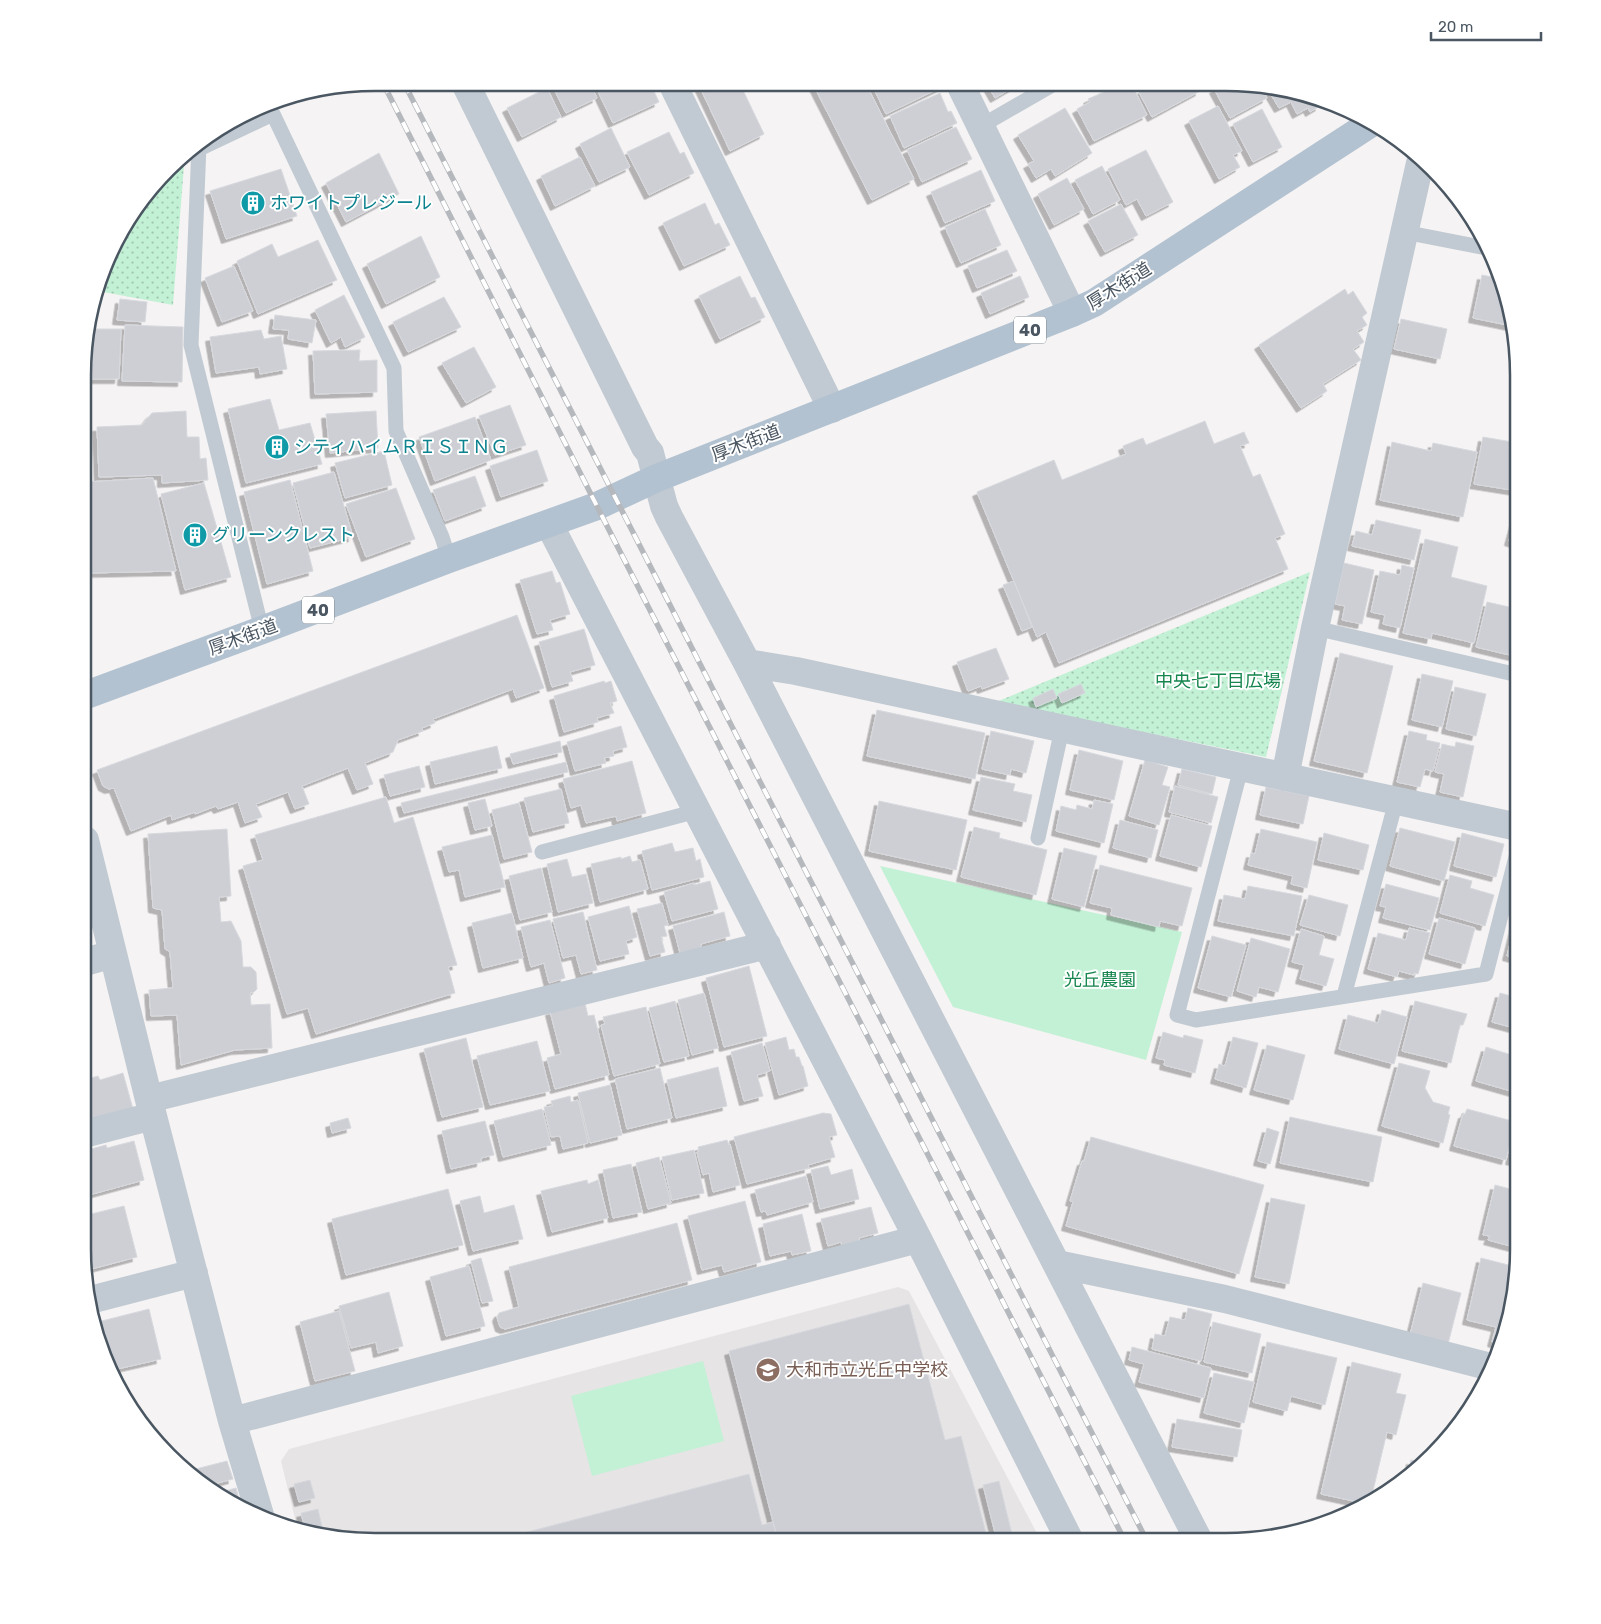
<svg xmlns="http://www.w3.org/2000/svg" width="1601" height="1624" viewBox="0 0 1601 1624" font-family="Rubik,'Noto Sans JP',sans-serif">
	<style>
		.education { fill: #e6e4e5 }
		.green { fill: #c3f1d5 }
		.park { fill: url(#park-dots) }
		.building { fill: #cdcfd5; stroke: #d7d9de; filter: url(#shadow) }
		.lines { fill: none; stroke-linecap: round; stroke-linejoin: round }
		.lane { stroke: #c1cad2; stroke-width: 15 }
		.street { stroke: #c1cad2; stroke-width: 28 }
		.primary { stroke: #b3c2d1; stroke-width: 28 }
		.rail-casing { stroke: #b5b8bd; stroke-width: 5.5 }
		.rail { stroke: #fff; stroke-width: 4; stroke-dasharray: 11; stroke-linecap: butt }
		.labels { text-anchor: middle; stroke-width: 4; stroke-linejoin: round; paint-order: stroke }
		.shield { fill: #fff; stroke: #808990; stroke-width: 1 }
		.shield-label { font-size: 16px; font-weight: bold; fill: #4a5661 }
		.culture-label { font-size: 18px; fill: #0d838f; stroke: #fff; text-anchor: start }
		.street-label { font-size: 18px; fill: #4a5661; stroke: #fff }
		.park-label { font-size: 18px; fill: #17864f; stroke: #fff }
		.education-label { font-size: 18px; fill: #785e54; stroke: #fff; text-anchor: start }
		.rim { fill: none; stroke: #4a5661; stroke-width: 2.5 }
	</style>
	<defs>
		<pattern id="park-dots" width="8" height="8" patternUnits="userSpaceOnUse" patternTransform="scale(1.25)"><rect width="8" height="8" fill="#c3f1d5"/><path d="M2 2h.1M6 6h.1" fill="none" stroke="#a0c6b0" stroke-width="1.8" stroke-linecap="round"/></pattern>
		<filter id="shadow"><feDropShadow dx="-4.5" dy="4.5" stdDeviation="0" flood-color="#0004"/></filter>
	</defs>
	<rect width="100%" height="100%" fill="#f5f3f3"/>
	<path class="education" d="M898 1287 909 1291 1041 1541H356L298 1531 281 1461 289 1449Z"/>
	<path class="green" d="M880 866 1182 932 1146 1060 953 1007Z
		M703 1361 724 1441 592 1476 571 1396Z"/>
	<path class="park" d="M185 153 173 305 98 291 122 229Z
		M1310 572 1266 757 996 702Z"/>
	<path class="building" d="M551 83H590L597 98 566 113Z
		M594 83H650L659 102 613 123Z
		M698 83 740 84 764 134 730 151Z
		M813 84H866L914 179 872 200Z
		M880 84H941L942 87 886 114 873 87Z
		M987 84H1019L995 98Z
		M1114 85H1132L1147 115 1094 141 1077 109 1090 102 1088 99 1104 92 1103 90Z
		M1147 85H1197L1200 91 1152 117 1139 92 1148 86Z
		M1222 85H1260L1267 98 1230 118 1214 89Z
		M1266 86 1319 104 1320 106 1310 112 1308 108 1297 114 1291 102 1279 108Z
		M547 88 561 117 522 137 507 108Z
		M940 93 948 112 951 111 957 123 904 148 890 116Z
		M1218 106 1242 151 1233 155 1240 167 1219 179 1189 121Z
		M1065 108 1092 153 1055 176 1051 169 1036 178 1028 164 1034 161 1018 135Z
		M1262 109 1282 147 1253 162 1233 124Z
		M956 127 972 159 922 182 907 150Z
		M611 128 630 167 599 182 580 144Z
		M669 132 680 154 684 152 694 173 649 195 627 152Z
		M1146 150 1173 202 1146 216 1137 199 1126 205 1108 169Z
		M379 153 399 194 346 222 326 183Z
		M580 157 595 186 555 206 541 176Z
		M1102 166 1120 200 1093 214 1075 180Z
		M281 169 297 216 226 239 210 191Z
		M981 170 995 201 945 223 931 192Z
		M1067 178 1084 209 1054 225 1038 194Z
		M705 203 715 225 719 223 730 245 684 266 663 223Z
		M1121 204 1138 235 1105 252 1088 221Z
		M985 209 1001 245 961 263 945 227Z
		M421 236 440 277 386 304 367 264Z
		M318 240 337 280 258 314 237 261 272 244 278 257Z
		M1007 250 1017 271 977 288 968 266Z
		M234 266 253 311 222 322 205 278Z
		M1482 275 1502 279 1512 326 1473 318Z
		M740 276 751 298 755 297 765 317 720 339 699 296Z
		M1020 276 1029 297 990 314 981 293Z
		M1345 289 1348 295 1353 291 1367 313 1362 317 1367 325 1357 331 1364 342 1353 349 1361 360 1323 384 1327 391 1301 408 1259 345Z
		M344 295 365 337 345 347 341 337 331 343 315 310Z
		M444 297 461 327 408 352 393 322Z
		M120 299 147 302 145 322 117 320Z
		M275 315 316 320 312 343 288 339 289 330 273 329Z
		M1401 319 1447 329 1440 359 1394 349Z
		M125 325 183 327 182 382 122 381Z
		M88 329H121L119 379H88Z
		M261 330 264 339 281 336 287 369 260 374 259 367 216 373 210 337Z
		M474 347 496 387 466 403 442 363Z
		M360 350 359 361 377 360V392L315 394 313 351Z
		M270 399 279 430 310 423 322 464 246 483 228 409Z
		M510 405 526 445 495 455 479 416Z
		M186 411 187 437H199L200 459 206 458 208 480 162 483V475L99 477 97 427 142 425 152 413Z
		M376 411 378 448 330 453 326 414Z
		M475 417 491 460 435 481 419 437Z
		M1205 421 1214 444 1244 432 1249 443 1240 446 1253 477 1260 474 1285 534 1275 538 1288 569 1059 663 1046 632 1037 637 977 492 1054 460 1062 480 1126 454 1123 446 1143 438 1146 445Z
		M1483 437 1518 443V491L1474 484Z
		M1392 442 1431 451 1433 443 1477 452 1463 517 1380 500Z
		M537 450 548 481 501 497 490 466Z
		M384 451 392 485 345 498 335 463Z
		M334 472 353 537 310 548 293 483Z
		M475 476 486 506 445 521 433 490Z
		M153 478 176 571 87 573V482Z
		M290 480 313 571 267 584 244 492Z
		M204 483 231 577 185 590 161 494Z
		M396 488 415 539 366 557 346 504Z
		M1518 508V544L1509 541Z
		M1376 520 1421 530 1414 560 1352 546 1356 531 1372 535Z
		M1425 539 1458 547 1451 577 1487 586 1474 643 1432 633 1431 639 1403 633Z
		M1344 563 1374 570 1362 624 1342 620 1345 606 1335 604Z
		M1402 565 1414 568 1400 628 1383 624 1385 615 1371 612 1380 571 1400 575Z
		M552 571 556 583 560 582 570 614 550 620 553 630 537 634 520 580Z
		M1014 581 1032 627 1022 631 1003 585Z
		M1487 602 1518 609V657L1476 647Z
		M517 615 544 688 516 698 513 689 433 719 435 723 422 728 423 731 398 740 393 752 365 763 373 784 357 790 348 768 302 786 309 804 295 809 288 792 256 804 262 817 245 823 238 802 218 809 216 806 195 814V812L172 820 171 815 131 831 114 788 109 789 103 786 97 770Z
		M584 629 595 665 570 672 573 681 552 687 539 642Z
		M996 648 1009 679 982 689 981 686 968 691 957 662Z
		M1340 653 1393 666 1367 773 1314 761Z
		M1422 674 1453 681 1442 727 1412 720Z
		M604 681 605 683 611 681 617 701 610 703 614 713 597 718 598 722 564 732 554 696Z
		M1081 684 1085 693 1062 703 1058 694Z
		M1455 687 1486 694 1476 736 1446 729Z
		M1053 689 1057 698 1036 707 1033 698Z
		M877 710 985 733 975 779 867 756Z
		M621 726 627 747 613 751 614 756 604 758 606 763 575 771 567 742Z
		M991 731 1034 741 1026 773 1011 769 1010 775 982 769Z
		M1409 731 1427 735 1426 740 1440 743 1433 771 1425 769 1420 787 1397 782Z
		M560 741 562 752 513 764 510 754Z
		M1456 742 1474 746 1463 797 1440 792 1444 774 1435 772 1442 744 1455 747Z
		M497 746 502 768 435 784 430 762Z
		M1079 750 1123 761 1114 800 1070 790Z
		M1145 760 1168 767 1162 785 1170 787 1159 825 1129 816Z
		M632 761 646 813 617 821 616 816 586 823 581 805 571 808 563 779Z
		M566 762 568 772 404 813 401 803Z
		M419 766 425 787 390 796 384 775Z
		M1182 769 1216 777 1212 794 1178 785Z
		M981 777 1015 784 1013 791 1032 795 1026 822 973 810Z
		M1175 786 1218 797 1211 823 1169 812Z
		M1266 787 1309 796 1303 824 1260 815Z
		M561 789 569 823 533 832 524 798Z
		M386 797 394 823 413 817 457 965 448 967 455 993 316 1034 308 1008 287 1014 243 866 263 860 255 835Z
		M485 799 492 826 475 830 468 803Z
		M1094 800 1113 804 1104 843 1056 831 1061 806 1076 810 1077 805 1092 809Z
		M879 801 967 820 956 870 869 851Z
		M519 803 532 852 504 859 492 810Z
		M1171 815 1212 826 1201 867 1160 856Z
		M1120 820 1158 830 1151 858 1113 848Z
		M974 827 1000 833 999 838 1047 850 1036 895 961 877Z
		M1400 828 1455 842 1444 881 1390 866Z
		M227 829 231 896 219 897 221 922 231 921 241 941 243 967H251L256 972 257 989 254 992 250 993 251 1005 270 1004 272 1048 235 1050 181 1065 177 1015 151 1016 149 990 173 988 170 952 165 949 162 910 153 908 148 834Z
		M1261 829 1317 842 1307 888 1291 884 1293 876 1248 865 1251 853 1255 854Z
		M1324 833 1369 845 1363 870 1318 860Z
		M1462 833 1504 844 1496 877 1454 866Z
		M492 835 505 887 465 897 459 870 449 872 442 847Z
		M672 843 675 852 693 848 696 861 700 859 704 877 652 890 642 851Z
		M1064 848 1097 856 1084 907 1052 899Z
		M630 856 632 862 640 860 648 889 600 902 591 864 621 857V859Z
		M567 859 572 877 586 874 593 903 558 912 547 864Z
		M1100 865 1192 888 1182 926 1160 921 1159 927 1111 915 1112 908 1090 903Z
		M541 868 552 912 520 920 509 876Z
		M1450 875 1472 881 1470 888 1494 895 1485 926 1440 913Z
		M710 881 718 909 672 921 664 892 694 883V885Z
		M1386 884 1439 898 1430 930 1383 918 1386 907 1380 906Z
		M1248 886 1302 896 1294 936 1218 921 1224 895 1245 899Z
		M1309 895 1348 905 1340 936 1300 925Z
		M662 903 668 925 664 926 667 936 661 937 665 952 650 956 637 909Z
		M629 906 637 937 626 941 629 954 600 961 588 917Z
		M583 912 597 970 581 974 576 955 563 958 553 919Z
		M724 912 730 936 701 944V948L680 953 673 926Z
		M512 913 523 958 483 968 472 923Z
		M1517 914H1518V959L1507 956Z
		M1439 918 1475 928 1465 964 1429 954Z
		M550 920 565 978 549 983 544 963 531 967 521 927Z
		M1409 928 1430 933 1418 974 1414 973V975L1399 971 1397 977 1368 969 1378 933 1406 940Z
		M1301 929 1324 936 1319 955 1334 959 1326 986 1300 979 1304 965 1292 962Z
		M1212 936 1246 945 1231 997 1198 988Z
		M1251 938 1290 949 1278 992 1259 987 1256 997 1237 991Z
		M749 966 767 1036 724 1047 706 978Z
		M704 993 718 1048 692 1055 678 1000Z
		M1500 993 1518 998V1029L1492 1022Z
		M675 1001 689 1056 664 1062 649 1008Z
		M1415 1001 1467 1014 1463 1025H1460L1451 1063 1402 1051Z
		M585 1003 588 1016 594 1015 609 1075 555 1089 547 1058 561 1054 550 1011Z
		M646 1007 660 1064 614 1076 601 1025 605 1024 603 1017Z
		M1382 1010 1407 1017 1394 1064 1339 1049 1348 1015 1378 1023Z
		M1163 1032 1183 1038 1184 1035 1203 1040 1195 1073 1164 1065 1165 1060 1156 1058Z
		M786 1037 789 1050 794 1049 796 1057H799L802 1066H803L808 1086 779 1095 765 1043Z
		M1233 1037 1258 1043 1246 1088 1215 1079 1219 1064 1225 1066Z
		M466 1038 483 1107 442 1117 424 1049Z
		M537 1041 550 1091 490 1105 477 1056Z
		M762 1043 770 1071 757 1075 763 1096 744 1101 731 1052Z
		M1267 1045 1305 1055 1293 1100 1254 1090Z
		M1486 1047 1518 1057V1093L1476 1081Z
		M1399 1063 1430 1071 1425 1088 1433 1102 1450 1107 1448 1114 1450 1115 1443 1143 1382 1126Z
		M718 1067 727 1106 676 1118 667 1080Z
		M660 1068 672 1118 627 1129 615 1079Z
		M123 1073 133 1109 84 1122V1080L98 1076 100 1080Z
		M610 1085 622 1135 590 1143 578 1093Z
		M570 1096 571 1102 578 1100 588 1143 563 1149 560 1136 551 1137 544 1107 553 1106 551 1101Z
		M542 1109 551 1145 503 1157 494 1121Z
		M1467 1109 1516 1122 1506 1160 1454 1146 1463 1114H1465Z
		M823 1113 831 1114 837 1135 829 1137 835 1157 808 1165 809 1168 747 1184 734 1137Z
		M1290 1117 1382 1137 1373 1182 1280 1163Z
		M348 1118 351 1128 332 1133 330 1123Z
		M485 1121 494 1155 481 1158V1162L451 1169 442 1131Z
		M1267 1128 1279 1132 1270 1164 1258 1161Z
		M1518 1131V1162L1510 1160Z
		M1091 1137 1264 1185 1239 1274 1066 1226 1073 1202 1070 1201 1082 1161H1084Z
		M727 1140 729 1145 730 1144 740 1185 713 1192 709 1173 703 1175 697 1152 699 1151 698 1147Z
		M134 1141 144 1180 89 1195 84 1173V1151L106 1145 107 1148Z
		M694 1150 704 1193 672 1200 662 1157Z
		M659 1157 671 1203 648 1209 636 1163Z
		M631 1164 642 1212 613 1218 603 1170Z
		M828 1166 831 1175 852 1169 859 1199 820 1209 811 1170Z
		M806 1176 813 1202 767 1215 766 1211 761 1212 755 1190Z
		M587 1180 588 1184 598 1180 608 1218 552 1232 541 1191Z
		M1495 1185 1518 1191V1248L1488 1240 1490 1236 1483 1235Z
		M448 1189 463 1245 346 1275 332 1219Z
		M480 1196 484 1213 514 1205 523 1239 473 1251 460 1201Z
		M1271 1198 1305 1205 1289 1284 1255 1277Z
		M745 1201 761 1262 724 1272 722 1265 702 1270 688 1216Z
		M124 1206 137 1257 84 1271 83 1216Z
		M871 1207 878 1233 859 1238 860 1242 842 1247 841 1242 828 1246 821 1219Z
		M802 1214 811 1251 792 1255 791 1251 770 1256 763 1224Z
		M677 1223 692 1280 505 1329 500 1327 497 1317 499 1313 519 1307 509 1267Z
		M481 1258 493 1301 482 1303 471 1261Z
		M1481 1258 1516 1267 1517 1263H1518L1508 1325 1500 1345 1492 1342 1496 1327 1467 1320Z
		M469 1266 485 1326 446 1336 430 1277Z
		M1423 1283 1461 1293 1448 1344 1410 1335Z
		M389 1292 403 1346 378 1353 376 1342 351 1348 339 1306Z
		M909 1304 945 1440 961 1436 988 1541H778L729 1351Z
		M1188 1308 1212 1314 1201 1361 1152 1349 1155 1334 1165 1336 1170 1317 1185 1320Z
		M149 1309 161 1359 113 1370 98 1343 94 1323Z
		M339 1311 355 1371 315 1381 300 1322Z
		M1213 1322 1261 1334 1252 1373 1204 1362Z
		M1267 1342 1337 1358 1325 1405 1291 1396 1287 1411 1253 1402Z
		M1132 1347 1211 1368 1204 1398 1139 1382 1144 1364 1129 1360Z
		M1352 1362 1401 1374 1396 1393 1406 1395 1396 1435 1387 1432 1371 1499 1363 1503 1321 1494Z
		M1214 1373 1254 1382 1244 1423 1204 1413Z
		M1177 1419 1242 1430 1237 1457 1172 1447Z
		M1411 1460 1421 1462 1407 1477Z
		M227 1461 233 1479 210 1485 192 1470Z
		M749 1474 762 1525 773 1522 778 1541H493Z
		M310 1480 315 1498 299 1502 294 1484Z
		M999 1481 1013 1538 997 1541 983 1485Z
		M236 1488 241 1507 229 1502 218 1493Z
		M318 1509 324 1535H323L306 1533 301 1513Z"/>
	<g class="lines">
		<path class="lane" d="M981 126 1054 84
			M199 145 191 345 262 630
			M199 149 273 114 394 368 396 431 442 537 449 559
			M1404 232 1486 248
			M1315 628 1518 675
			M1241 768 1177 1015 1196 1020 1486 974 1518 849
			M1038 838 1062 729
			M542 852 697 811
			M1344 996 1396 801"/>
		<path class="street" d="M465 83 645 447 650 453 664 506 669 517 747 663 1199 1541
			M672 83 832 409
			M960 84 1072 313
			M549 524 918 1239 1070 1541
			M747 663 796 671 1518 827
			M1285 777 1315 628 1420 163
			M85 840 153 1116 232 1421 260 1515
			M85 962 113 954
			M149 1099 767 945
			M84 1134 153 1116
			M1057 1264 1225 1299 1491 1367
			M90 1300 194 1273
			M232 1421 918 1239"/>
		<path class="primary" d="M86 695 262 630 449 559 597 506 657 478 1072 313 1094 303 1373 122"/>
		<defs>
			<path id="rail" d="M383 83 607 526 1125 1541
				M404 83 1147 1541"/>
		</defs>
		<use href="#rail" class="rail-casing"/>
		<use href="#rail" class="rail"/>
	</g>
	<defs>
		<symbol id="building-disc" viewBox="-11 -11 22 22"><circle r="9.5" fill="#0f9aa8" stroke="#fff"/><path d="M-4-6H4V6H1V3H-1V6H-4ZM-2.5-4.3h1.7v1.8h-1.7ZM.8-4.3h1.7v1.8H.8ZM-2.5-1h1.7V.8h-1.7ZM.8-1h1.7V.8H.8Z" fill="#fff"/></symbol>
		<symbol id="school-disc" viewBox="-11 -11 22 22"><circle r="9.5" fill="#8d6e63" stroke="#fff"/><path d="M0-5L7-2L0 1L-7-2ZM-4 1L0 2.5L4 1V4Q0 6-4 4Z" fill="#fff"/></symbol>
	</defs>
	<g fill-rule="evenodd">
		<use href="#building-disc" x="239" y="189" width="28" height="28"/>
		<use href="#building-disc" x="263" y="433" width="28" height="28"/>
		<use href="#building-disc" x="181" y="521" width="28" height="28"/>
		<use href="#school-disc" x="754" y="1356" width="28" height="28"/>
	</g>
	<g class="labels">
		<g class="shield">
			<rect x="1014" y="316.5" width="32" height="27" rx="4"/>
			<rect x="302" y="596.5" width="32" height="27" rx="4"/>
		</g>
		<g class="shield-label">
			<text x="1030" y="336">40</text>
			<text x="318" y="616">40</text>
		</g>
		<g class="culture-label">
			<text x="270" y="209">ホワイトプレジール</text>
			<text x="294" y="453">シティハイムＲＩＳＩＮＧ</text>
			<text x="212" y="541">グリーンクレスト</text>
		</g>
		<g class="street-label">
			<text transform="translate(1119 286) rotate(-32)" y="6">厚木街道</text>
			<text transform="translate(746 443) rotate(-21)" y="6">厚木街道</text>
			<text transform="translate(243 637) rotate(-20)" y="6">厚木街道</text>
		</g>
		<g class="park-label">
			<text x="1218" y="687">中央七丁目広場</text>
			<text x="1100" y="986">光丘農園</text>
		</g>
		<g class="education-label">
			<text x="786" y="1376">大和市立光丘中学校</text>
		</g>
	</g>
	<path d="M0 0H1601V1624H0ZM375 91H1226A284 284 0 0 1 1510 375V1249A284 284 0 0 1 1226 1533H375A284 284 0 0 1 91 1249V375A284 284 0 0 1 375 91Z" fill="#fff" fill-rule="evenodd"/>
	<path class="rim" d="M375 91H1226A284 284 0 0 1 1510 375V1249A284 284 0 0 1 1226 1533H375A284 284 0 0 1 91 1249V375A284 284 0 0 1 375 91Z"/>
	<path d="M1431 32v8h110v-8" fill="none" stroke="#4a5661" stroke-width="2.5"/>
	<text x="1438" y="32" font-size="15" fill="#4a5661" stroke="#ffffff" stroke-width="4" paint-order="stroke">20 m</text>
</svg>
